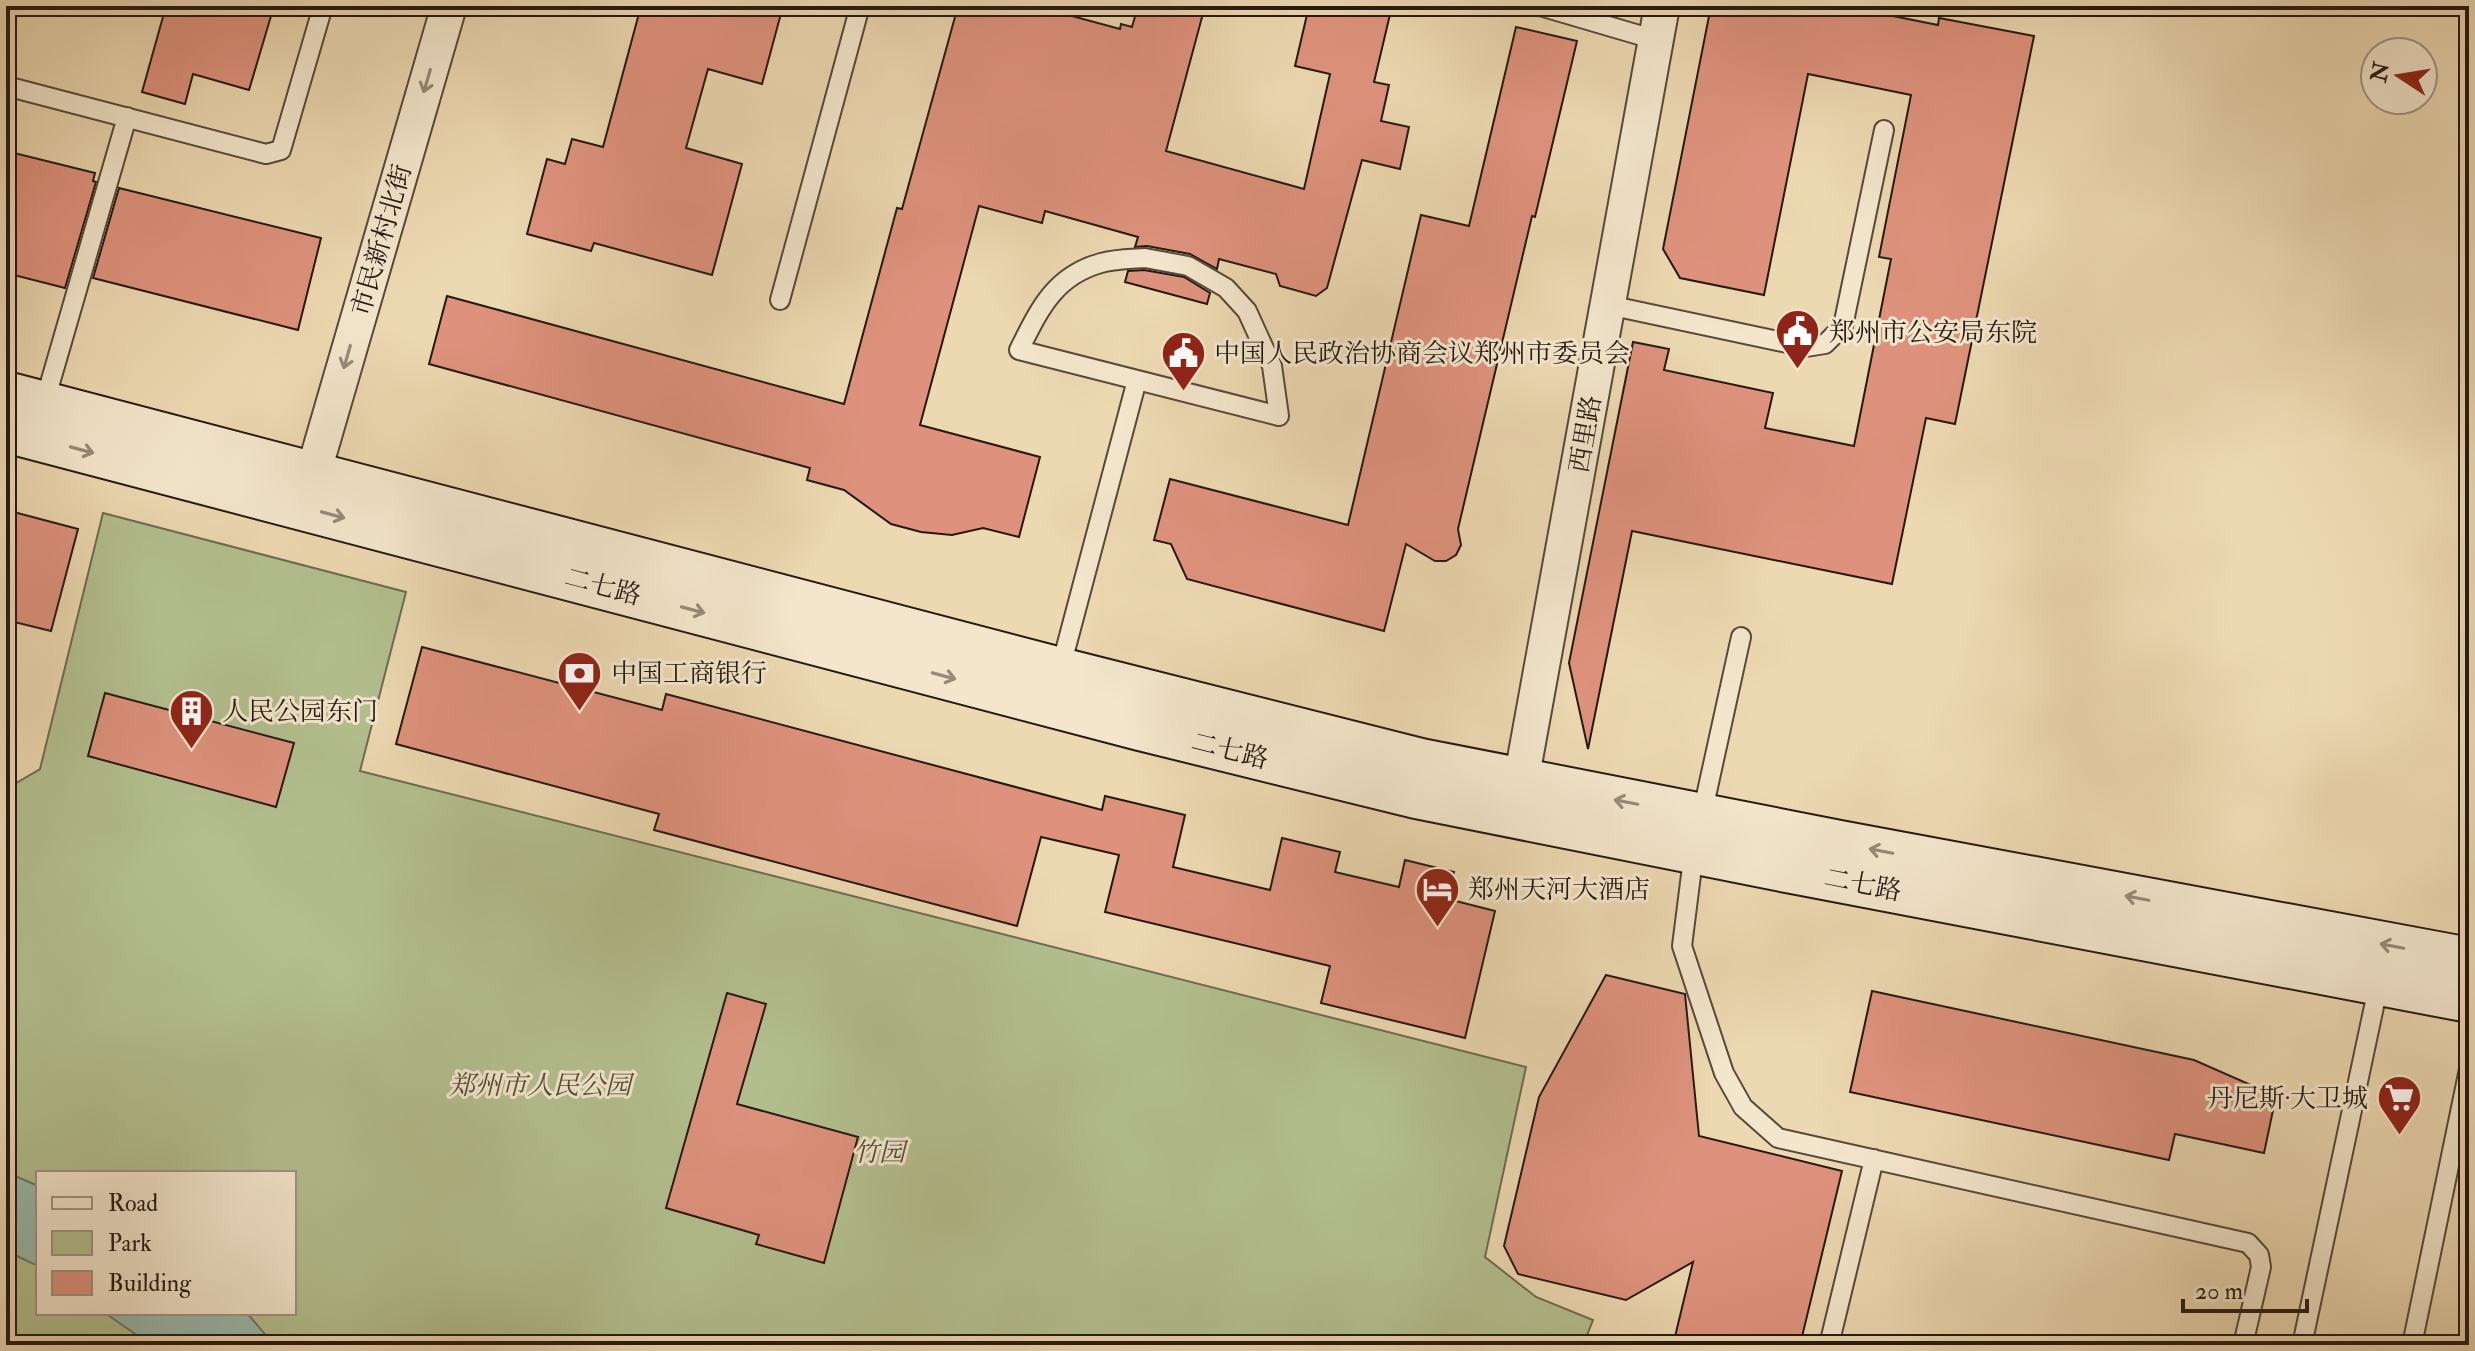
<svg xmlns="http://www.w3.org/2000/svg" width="2475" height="1351" viewBox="0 0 2475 1351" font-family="'IM FELL Double Pica','Noto Serif SC',serif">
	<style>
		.green { fill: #b3bf8f; stroke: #6c6c50; stroke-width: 2; fill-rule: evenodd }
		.water { fill: #99b9ad; stroke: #6b796f; stroke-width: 2 }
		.building { fill: #de927d; stroke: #251912; stroke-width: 2 }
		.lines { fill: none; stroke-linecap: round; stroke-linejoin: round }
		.service-casing { stroke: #57493a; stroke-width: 22 }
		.minor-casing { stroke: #57493a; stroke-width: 38 }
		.secondary-casing { stroke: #251912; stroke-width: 48 }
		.service { stroke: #f3e6cc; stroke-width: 18 }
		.minor { stroke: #f3e6cc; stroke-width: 34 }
		.secondary { stroke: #f3e6cc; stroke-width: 44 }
		.oneway { stroke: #968a78 }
		.labels { text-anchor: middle; stroke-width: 6; stroke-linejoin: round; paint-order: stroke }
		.street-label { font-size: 26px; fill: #251912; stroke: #f3e6cc }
		.poi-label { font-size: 26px; fill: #251912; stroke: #f3e6cc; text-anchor: start }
		.park-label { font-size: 26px; font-style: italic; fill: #504b38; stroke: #f3e6cc }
	</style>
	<rect width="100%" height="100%" fill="#ecd8b1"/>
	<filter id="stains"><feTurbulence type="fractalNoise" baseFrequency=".0025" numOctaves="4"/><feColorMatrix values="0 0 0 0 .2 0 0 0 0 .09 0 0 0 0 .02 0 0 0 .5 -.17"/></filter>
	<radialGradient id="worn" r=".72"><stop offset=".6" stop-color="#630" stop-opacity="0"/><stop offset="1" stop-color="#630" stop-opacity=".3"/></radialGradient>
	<path class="green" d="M103 513 406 592 360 771 1526 1067 1485 1257 1536 1297 1593 1320 1583 1345H6V789L40 769ZM38 1173H294V1313H38Z"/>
	<path class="water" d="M6 1172 38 1186V1266L6 1251Z
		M105 1313H247L274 1345H151Z"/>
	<path class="building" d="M166 6H235L271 16 249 90 193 74 185 104 142 92Z
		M641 6H783L762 84 708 69 686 148 742 164 712 275 594 243 591 251 527 234 547 159 565 164 572 139 603 147Z
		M958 6H1035L1120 29 1121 24 1132 27 1138 6H1205L1166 151 1304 189 1330 74 1295 66 1309 6H1392L1374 82 1389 85 1381 121 1409 127 1400 169 1362 160 1327 288 1316 296 1280 286 1276 274 1219 259 1217 269 1190 254 1147 246 1135 247 1138 237 1045 211 1042 223 979 206 920 425 1040 457 1019 537 983 528 952 535 921 532 891 524 844 490 807 480 810 468 429 364 447 296 844 404 897 208 902 209Z
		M1711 6H1843L1938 25 1939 18 2034 36 1955 424 1926 418 1892 584 1632 531 1588 749 1569 663 1633 342 1669 349 1664 370 1773 393 1765 428 1854 446 1891 259 1879 257 1911 95 1808 74 1764 295 1680 278 1663 249Z
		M1516 27 1577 41 1535 217 1532 216 1458 529 1461 545 1456 555 1446 561H1435L1406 544 1384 631 1187 579 1171 544 1154 540 1170 479 1348 525 1421 215 1469 226Z
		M6 151 95 173 93 181 96 182 65 288 6 273Z
		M119 188 321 238 298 330 93 278Z
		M1144 270 1184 277 1210 293 1207 304 1125 282 1128 271Z
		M6 510 78 529 51 631 6 620Z
		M422 647 662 710 666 694 1102 810 1105 796 1185 815 1173 867 1270 890 1282 838 1340 852 1335 872 1399 887 1405 860 1454 872 1448 899 1495 911 1465 1038 1321 1003 1330 966 1105 912 1119 855 1041 837 1017 926 654 830 659 814 396 744Z
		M105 693 294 743 276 807 88 756Z
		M1606 975 1685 994 1699 1136 1842 1171 1800 1345H1673L1693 1262 1626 1300 1518 1274 1504 1246 1539 1097Z
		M1872 991 2194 1060 2276 1096 2264 1153 2175 1134 2169 1160 1850 1092Z
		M727 993 766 1004 737 1104 858 1137 824 1263 756 1244 759 1235 666 1208Z"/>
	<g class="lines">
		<defs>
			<path id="service" d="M1540 6 1656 40
				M6 86 266 154 281 150 323 6
				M1145 258 1188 266 1226 288 1247 311 1272 366 1279 416 1019 350C1039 310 1054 276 1101 263 1115 259 1131 259 1145 258Z
				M780 300 860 6
				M1608 305 1806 347 1825 344 1843 326 1884 130
				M44 404 127 117
				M1060 670 1137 380
				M1701 819 1741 637
				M1694 851 1682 946 1724 1073 1743 1107 1778 1138 2248 1243 2259 1255 2261 1267 2243 1345
				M1829 1345 1874 1159
				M2302 1345 2379 983
				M2412 1345 2469 1069"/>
			<path id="minor" d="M313 474 449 6
				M1517 803 1662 6"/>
			<path id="secondary" d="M6 394 1060 670 1421 761 1840 843 2469 960
				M6 430 1140 728 1416 796 1792 871 2469 1000"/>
		</defs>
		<use href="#service" class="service-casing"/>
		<use href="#minor" class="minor-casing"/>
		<use href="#secondary" class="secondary-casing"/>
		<use href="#service" class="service"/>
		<use href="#minor" class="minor"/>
		<use href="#secondary" class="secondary"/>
	</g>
	<defs><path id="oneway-shaft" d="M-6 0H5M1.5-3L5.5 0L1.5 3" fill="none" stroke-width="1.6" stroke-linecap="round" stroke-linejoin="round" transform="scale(2)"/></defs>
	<g class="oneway">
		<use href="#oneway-shaft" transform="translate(427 81) rotate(106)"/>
		<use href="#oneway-shaft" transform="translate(347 357) rotate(106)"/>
		<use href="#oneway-shaft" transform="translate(82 450) rotate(15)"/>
		<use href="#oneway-shaft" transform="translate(333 515) rotate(15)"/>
		<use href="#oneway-shaft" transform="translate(693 610) rotate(15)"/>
		<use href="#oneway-shaft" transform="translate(944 676) rotate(15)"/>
		<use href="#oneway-shaft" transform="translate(1626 802) rotate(-169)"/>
		<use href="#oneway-shaft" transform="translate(1881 851) rotate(-169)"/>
		<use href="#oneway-shaft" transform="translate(2137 898) rotate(-169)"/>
		<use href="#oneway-shaft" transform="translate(2392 946) rotate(-169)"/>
	</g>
	<defs>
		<symbol id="civic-pin" viewBox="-11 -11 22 30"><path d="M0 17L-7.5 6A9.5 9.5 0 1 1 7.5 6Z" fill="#8f2418" stroke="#f3e6cc"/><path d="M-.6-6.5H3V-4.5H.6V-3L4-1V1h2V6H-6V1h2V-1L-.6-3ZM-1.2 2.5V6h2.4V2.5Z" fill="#fff"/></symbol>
		<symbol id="bank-pin" viewBox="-11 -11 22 30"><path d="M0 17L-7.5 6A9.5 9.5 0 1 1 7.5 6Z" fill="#8f2418" stroke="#f3e6cc"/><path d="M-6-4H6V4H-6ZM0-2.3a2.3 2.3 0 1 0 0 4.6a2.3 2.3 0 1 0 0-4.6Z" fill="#fff"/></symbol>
		<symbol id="building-pin" viewBox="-11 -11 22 30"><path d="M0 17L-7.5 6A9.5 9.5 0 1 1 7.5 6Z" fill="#8f2418" stroke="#f3e6cc"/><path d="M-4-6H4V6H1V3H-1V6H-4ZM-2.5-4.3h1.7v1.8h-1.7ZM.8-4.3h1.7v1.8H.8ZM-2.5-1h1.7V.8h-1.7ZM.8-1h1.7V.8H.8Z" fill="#fff"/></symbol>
		<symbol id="hotel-pin" viewBox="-11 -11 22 30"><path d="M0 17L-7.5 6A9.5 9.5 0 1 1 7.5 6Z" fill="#8f2418" stroke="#f3e6cc"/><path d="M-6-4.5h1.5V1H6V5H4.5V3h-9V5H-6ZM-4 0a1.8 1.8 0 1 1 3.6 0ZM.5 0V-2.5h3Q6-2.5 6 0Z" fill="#fff"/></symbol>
		<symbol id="supermarket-pin" viewBox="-11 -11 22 30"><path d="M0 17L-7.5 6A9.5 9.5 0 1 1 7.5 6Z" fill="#8f2418" stroke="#f3e6cc"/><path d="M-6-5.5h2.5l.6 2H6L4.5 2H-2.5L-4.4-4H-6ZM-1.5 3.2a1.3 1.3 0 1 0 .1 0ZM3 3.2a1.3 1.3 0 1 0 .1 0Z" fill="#fff"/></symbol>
	</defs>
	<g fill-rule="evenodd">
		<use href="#civic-pin" x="1772" y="306" width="51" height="69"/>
		<use href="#civic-pin" x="1158" y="328" width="51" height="69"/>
		<use href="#bank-pin" x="554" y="648" width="51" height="69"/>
		<use href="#building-pin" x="166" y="686" width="51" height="69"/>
		<use href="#hotel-pin" x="1412" y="864" width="51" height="69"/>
		<use href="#supermarket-pin" x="2374" y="1072" width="51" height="69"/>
	</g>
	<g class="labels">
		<g class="street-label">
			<text transform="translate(381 240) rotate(-74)" y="9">市民新村北街</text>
			<text transform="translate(1585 434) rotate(-80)" y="9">西里路</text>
			<text transform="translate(603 586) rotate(15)" y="9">二七路</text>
			<text transform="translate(1230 750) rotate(14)" y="9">二七路</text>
			<text transform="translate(1863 884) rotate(11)" y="9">二七路</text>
		</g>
		<g class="poi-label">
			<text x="1829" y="341">郑州市公安局东院</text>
			<text x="1214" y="362">中国人民政治协商会议郑州市委员会</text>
			<text x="611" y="682">中国工商银行</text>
			<text x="222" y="720">人民公园东门</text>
			<text x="1468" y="898">郑州天河大酒店</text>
			<text x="2368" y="1107" text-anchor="end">丹尼斯·大卫城</text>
		</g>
		<g class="park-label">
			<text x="540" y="1094">郑州市人民公园</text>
			<text x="879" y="1161">竹园</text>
		</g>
	</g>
	<rect width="2475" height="1351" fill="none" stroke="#ecd8b1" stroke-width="32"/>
	<rect x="8" y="8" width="2459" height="1335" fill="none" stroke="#251912" stroke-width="4"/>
	<rect x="16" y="16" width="2443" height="1319" fill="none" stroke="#251912" stroke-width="2"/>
	<rect x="36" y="1171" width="260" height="144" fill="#f3e6cc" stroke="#a19482" stroke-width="2"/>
	<rect x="52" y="1197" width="40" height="12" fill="#f3e6cc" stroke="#a19482" stroke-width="2"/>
	<text x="108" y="1211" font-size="24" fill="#251912">Road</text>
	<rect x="52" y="1231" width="40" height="24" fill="#b3bf8f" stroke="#a19482" stroke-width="2"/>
	<text x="108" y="1251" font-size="24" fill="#251912">Park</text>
	<rect x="52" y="1271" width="40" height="24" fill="#de927d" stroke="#a19482" stroke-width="2"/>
	<text x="108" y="1291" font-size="24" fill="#251912">Building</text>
	<g transform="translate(2399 76) rotate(282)"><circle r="38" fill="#f3e6cc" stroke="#a19482" stroke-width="2"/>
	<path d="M0-6L14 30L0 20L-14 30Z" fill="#8f2418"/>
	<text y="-12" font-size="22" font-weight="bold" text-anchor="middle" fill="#251912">N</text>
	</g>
	<path d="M2183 1299v12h124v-12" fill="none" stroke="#251912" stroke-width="4"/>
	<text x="2195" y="1299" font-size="24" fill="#251912" stroke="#f3e6cc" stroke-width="6" paint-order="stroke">20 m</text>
	<rect width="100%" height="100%" filter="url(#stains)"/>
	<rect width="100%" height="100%" fill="url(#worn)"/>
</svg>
